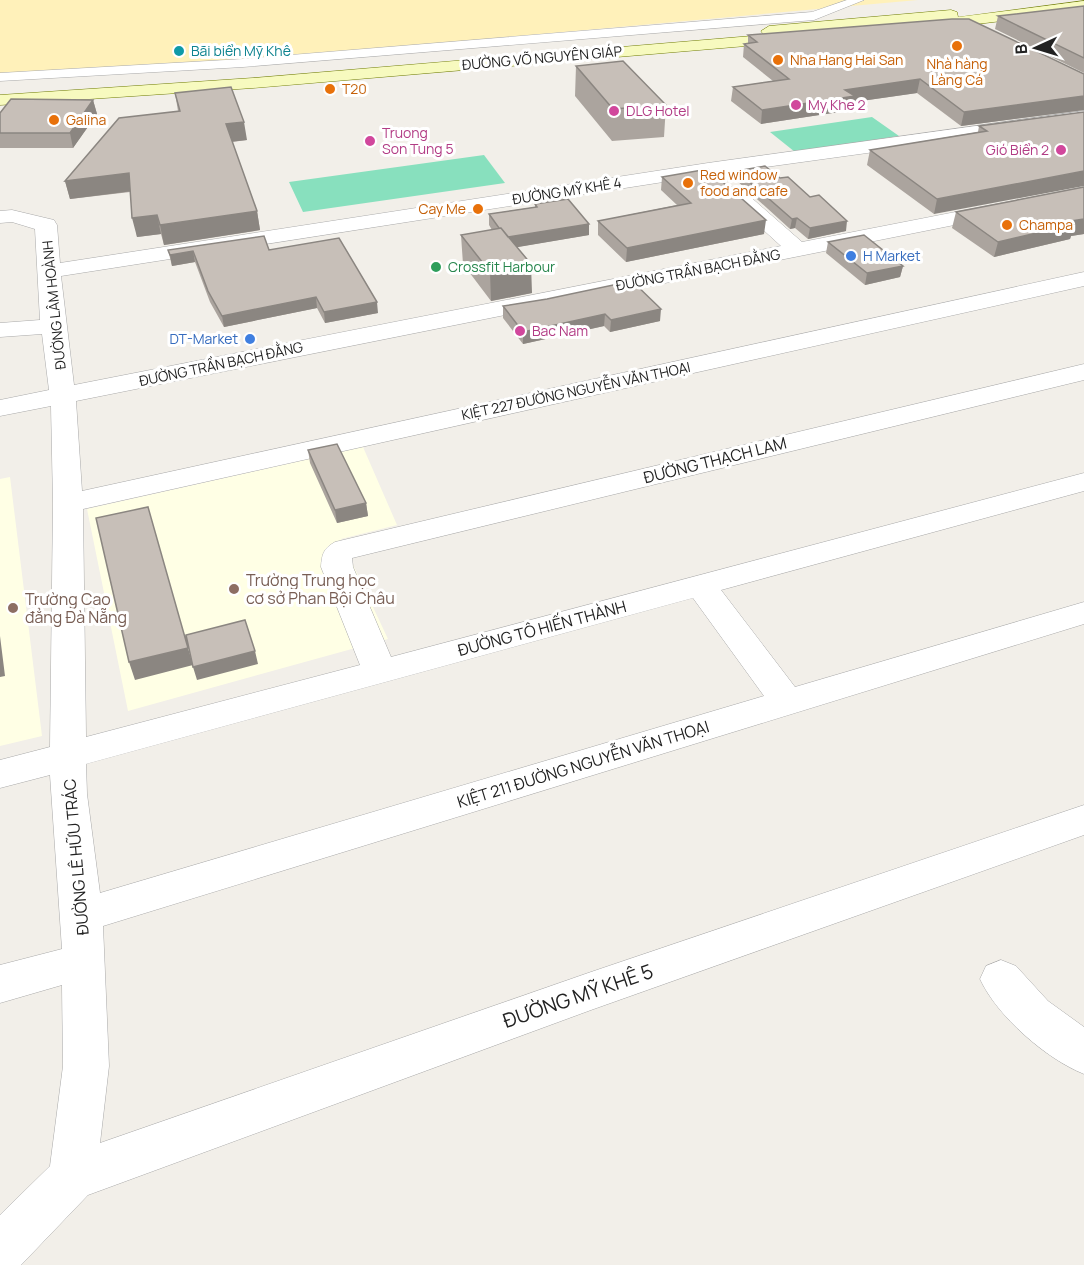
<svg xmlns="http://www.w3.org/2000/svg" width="1084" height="1265" viewBox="0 0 1084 1265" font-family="Manrope,sans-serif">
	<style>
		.education { fill: #ffffe5 }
		.sand { fill: #fff1ba }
		.pitch { fill: #88e0be }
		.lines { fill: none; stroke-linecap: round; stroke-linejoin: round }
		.pedestrian-casing { stroke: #a9a9a9; stroke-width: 1 }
		.minor-casing { stroke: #a9a9a9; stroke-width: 1 }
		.secondary-casing { stroke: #707d05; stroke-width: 1 }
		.pedestrian { fill: #fff; fill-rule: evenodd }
		.minor { fill: #fff; fill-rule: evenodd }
		.secondary { fill: #f7fabf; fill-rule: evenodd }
		.wall { fill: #aba49e }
		.shaded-wall { fill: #8b8681 }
		.building { fill: #c7bfb8; stroke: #8b8681; stroke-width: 1.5 }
		.food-dot { fill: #e8710a; stroke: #fff; stroke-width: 2 }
		.culture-dot { fill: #0f9aa8; stroke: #fff; stroke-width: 2 }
		.hotel-dot { fill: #d1479c; stroke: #fff; stroke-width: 2 }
		.shop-dot { fill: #3f7fe0; stroke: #fff; stroke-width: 2 }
		.leisure-dot { fill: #2e9e5b; stroke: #fff; stroke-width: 2 }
		.education-dot { fill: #8d6e63; stroke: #fff; stroke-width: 2 }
		.labels { text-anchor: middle; stroke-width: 6; stroke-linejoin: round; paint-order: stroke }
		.far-culture-label { font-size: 14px; fill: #0d838f; stroke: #fff; text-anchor: start }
		.far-street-label { font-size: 14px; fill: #222; stroke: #fff }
		.far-food-label { font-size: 14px; fill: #c56008; stroke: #fff; text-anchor: start }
		.far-hotel-label { font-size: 14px; fill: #b23c85; stroke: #fff; text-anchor: start }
		.far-shop-label { font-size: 14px; fill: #366cbe; stroke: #fff; text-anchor: start }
		.far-leisure-label { font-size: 14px; fill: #27864d; stroke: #fff; text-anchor: start }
		.street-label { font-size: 16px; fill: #222; stroke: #fff }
		.education-label { font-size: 16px; fill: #785e54; stroke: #fff; text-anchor: start }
		.near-street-label { font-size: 20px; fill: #222; stroke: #fff }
	</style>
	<rect width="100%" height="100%" fill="#f2efe9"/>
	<path class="education" d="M363 447 397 525 341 539 388 639 128 711 87 509Z
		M10 477 42 736 0 746V479Z"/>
	<path class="sand" d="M0 0H918L186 66 0 75Z"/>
	<path class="pitch" d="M872 117 899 136 795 152 770 132Z
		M484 155 505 183 303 212 289 182Z"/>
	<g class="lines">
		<defs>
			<path id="pedestrian" d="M847 0H864L814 20 243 67 0 81V73L243 59 812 12Z"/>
			<path id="minor" d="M1084 111V123L708 175 61 276 74 385 781 246 725 195 722 191 725 187H739L802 242 1084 187V199L76 401 82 491 1084 272V286L83 509 86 737 360 665 321 567C322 554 323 549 335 542L1084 364V380L352 558 353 567 391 657 1084 473V491L721 590 795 687 1084 602V624L103 926 109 1066 100 1143 591 972 1084 805V835L591 1010 88 1195 21 1265H0V1215L50 1166 63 1066 62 985 0 1003V965L62 949 50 775 0 788V760L50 747 53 503 51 406 0 416V400L49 390 42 334 0 337V323L40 320 35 229 12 222 0 223V211L12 210 54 220 57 225 60 263 708 163ZM693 598 764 696 100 893 87 794 86 764Z
				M1001 960 1016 966 1048 1001 1084 1027V1074C1046 1059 997 1016 980 979L986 966Z"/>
			<path id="secondary" d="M1084 1V11L928 30 922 28V22L798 33 801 37 793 42 253 88 0 105V95L253 78 764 35 761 31 769 26 951 10 957 12 958 17Z"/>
		</defs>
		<use href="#pedestrian" class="pedestrian-casing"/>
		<use href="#minor" class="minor-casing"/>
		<use href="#secondary" class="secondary-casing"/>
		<use href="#pedestrian" class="pedestrian"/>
		<use href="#minor" class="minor"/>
		<use href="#secondary" class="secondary"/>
	</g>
	<path class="wall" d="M1084 6V73L995 29 998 16Z
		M748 35 1084 74V110L961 126 917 93 854 102 852 110 761 124 731 101 733 87 773 81 743 57 744 44 748 43Z
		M576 66 666 105 664 137 612 141 575 96Z
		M175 93 247 140 232 142 257 211 260 230 164 245 161 234 137 237 130 192 70 199 65 181 178 111Z
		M93 100 97 114 73 148H0V113Z
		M1084 112 934 214 867 165 870 150 978 132 979 126Z
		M737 171 846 231 808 239 795 228 790 229 736 180Z
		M662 177 764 234 626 262 598 235V221L677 205 661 190Z
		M1084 187V234L1071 236 1070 239 994 257 952 228 956 212Z
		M535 204 589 235 517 247 532 293 491 301 463 264 461 235 492 230 489 225V214L535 207Z
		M828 242 903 266 900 277 865 285 826 253Z
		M168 250H269L378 313 325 323 317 308 224 327 210 302 195 262 172 266Z
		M547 299 660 321 610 332 604 326 523 344 503 318V306Z
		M308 450 366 503 368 516 337 523 310 463Z"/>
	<path class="shaded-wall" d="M920 79 917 93 854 102 852 110 761 124 762 110 845 90Z
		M1084 96V110L961 126 964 112Z
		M93 100 97 114 73 148 70 133Z
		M244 122 247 140 229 142 226 124Z
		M1084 171V186L934 214 937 199Z
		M129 173 133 191 70 199 65 181Z
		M257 211 260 230 164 245 160 225Z
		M157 215 161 234 137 237 132 218Z
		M797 218 795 228 790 229 792 219Z
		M1084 219V234L1071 236 1070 239 994 257 998 242 1071 221Z
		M766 220 764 234 626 262 627 248Z
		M847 221 846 231 808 239 810 228Z
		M589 224V235L506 249V237Z
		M193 251 195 262 172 266 170 255Z
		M531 264 532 293 491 301 490 272Z
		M903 266 900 277 865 285 867 273Z
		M316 297 317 308 224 327 222 316Z
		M377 302 378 313 325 323 324 312Z
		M661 309 660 321 610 332 611 320Z
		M605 314 604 326 523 344V332Z
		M366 503 368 516 337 523 335 510Z
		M0 636 5 676 0 677Z
		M188 648 193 665 135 680 129 662Z
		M255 651 258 664 197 680 193 667Z"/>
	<path class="building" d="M1084 6V58L998 16Z
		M952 19H969L1084 74V96L964 112 920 79 845 90 855 96 762 110 733 87 789 79 744 44 757 42 748 35Z
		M623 61 666 105 613 109 576 66Z
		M231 87 244 122 226 124 257 211 160 225 157 215 132 218 129 173 65 181 119 118 180 111 175 93Z
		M11 99 93 100 70 133H0V113Z
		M1084 112V171L937 199 870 150 987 131 979 126Z
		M765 166 780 178 788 177 810 197 819 195 847 221 810 228 797 218 792 219 737 171Z
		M708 169 766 220 627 248 598 221 691 203 662 177Z
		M1084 187V219L1071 221 1075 224 998 242 956 212Z
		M568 199 589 224 508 237 501 228H499L489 214 537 207 535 204Z
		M501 228 531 264 490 272 461 235Z
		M864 235 903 266 867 273 828 242Z
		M264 236 269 250 339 238 377 302 324 312 316 297 222 316 208 291 193 251 170 255 168 250Z
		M632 281 661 309 611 320 605 314 523 332 503 306 547 299Z
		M337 444 366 503 335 510 308 450Z
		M148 507 188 648 129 662 96 518Z
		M245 620 255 651 193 667 186 635Z"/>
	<g class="food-dot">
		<circle cx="957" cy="46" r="6"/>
		<circle cx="778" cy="60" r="6"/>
		<circle cx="330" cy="89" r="6"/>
		<circle cx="54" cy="120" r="6"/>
		<circle cx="688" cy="183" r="6"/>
		<circle cx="478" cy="209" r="6"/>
		<circle cx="1007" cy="225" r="6"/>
	</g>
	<circle class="culture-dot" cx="179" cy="51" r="6"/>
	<g class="hotel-dot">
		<circle cx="796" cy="105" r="6"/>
		<circle cx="614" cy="111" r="6"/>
		<circle cx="370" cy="141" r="6"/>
		<circle cx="1061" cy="150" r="6"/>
		<circle cx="520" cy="331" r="6"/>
	</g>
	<g class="shop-dot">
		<circle cx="851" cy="256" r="6"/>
		<circle cx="250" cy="339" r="6"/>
	</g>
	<circle class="leisure-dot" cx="436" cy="267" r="6"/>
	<g class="education-dot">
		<circle cx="234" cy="589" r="6"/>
		<circle cx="13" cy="608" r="6"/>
	</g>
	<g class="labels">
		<g class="far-culture-label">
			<text x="191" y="56">Bãi biển Mỹ Khê</text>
		</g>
		<g class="far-street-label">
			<text transform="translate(542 58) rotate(-5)" y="5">ĐƯỜNG VÕ NGUYÊN GIÁP</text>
			<text transform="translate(567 191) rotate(-9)" y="5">ĐƯỜNG MỸ KHÊ 4</text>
			<text transform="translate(698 270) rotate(-11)" y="5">ĐƯỜNG TRẦN BẠCH ĐẰNG</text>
			<text transform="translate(54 305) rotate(-96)" y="5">ĐƯỜNG LÂM HOÀNH</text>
			<text transform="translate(221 364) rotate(-12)" y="5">ĐƯỜNG TRẦN BẠCH ĐẰNG</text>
			<text transform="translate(576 391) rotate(-12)" y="5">KIỆT 227 ĐƯỜNG NGUYỄN VĂN THOẠI</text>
		</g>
		<g class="far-food-label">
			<text x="790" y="65">Nha Hang Hai San</text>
			<text x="957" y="69" text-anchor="middle">Nhà hàng<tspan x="957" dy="16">Làng Cá</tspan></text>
			<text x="342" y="94">T20</text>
			<text x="66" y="125">Galina</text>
			<text x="700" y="180">Red window<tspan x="700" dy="16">food and cafe</tspan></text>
			<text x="466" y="214" text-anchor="end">Cay Me</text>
			<text x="1019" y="230">Champa</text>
		</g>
		<g class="far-hotel-label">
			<text x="808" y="110">My Khe 2</text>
			<text x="626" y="116">DLG Hotel</text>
			<text x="382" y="138">Truong<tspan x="382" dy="16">Son Tung 5</tspan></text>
			<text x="1049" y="155" text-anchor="end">Gió Biển 2</text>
			<text x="532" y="336">Bac Nam</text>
		</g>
		<g class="far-shop-label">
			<text x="863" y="261">H Market</text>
			<text x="238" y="344" text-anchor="end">DT-Market</text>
		</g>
		<g class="far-leisure-label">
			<text x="448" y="272">Crossfit Harbour</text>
		</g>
		<g class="street-label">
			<text transform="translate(715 460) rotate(-14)" y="6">ĐƯỜNG THẠCH LAM</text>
			<text transform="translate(542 628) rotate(-15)" y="6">ĐƯỜNG TÔ HIẾN THÀNH</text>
			<text transform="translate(583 764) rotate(-17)" y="6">KIỆT 211 ĐƯỜNG NGUYỄN VĂN THOẠI</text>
			<text transform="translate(76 857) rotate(-95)" y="6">ĐƯỜNG LÊ HỮU TRÁC</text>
		</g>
		<g class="education-label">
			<text x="246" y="586">Trường Trung học<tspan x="246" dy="18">cơ sở Phan Bội Châu</tspan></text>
			<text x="25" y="605">Trường Cao<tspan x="25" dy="18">đẳng Đà Nẵng</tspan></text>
		</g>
		<g class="near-street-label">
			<text transform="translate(578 996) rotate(-19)" y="7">ĐƯỜNG MỸ KHÊ 5</text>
		</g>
	</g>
	<g transform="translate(1036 48) rotate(266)" stroke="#ffffff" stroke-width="4.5" paint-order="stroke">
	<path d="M0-4.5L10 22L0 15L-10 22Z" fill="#222222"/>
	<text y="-9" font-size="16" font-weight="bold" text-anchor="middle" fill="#222222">B</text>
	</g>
</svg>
